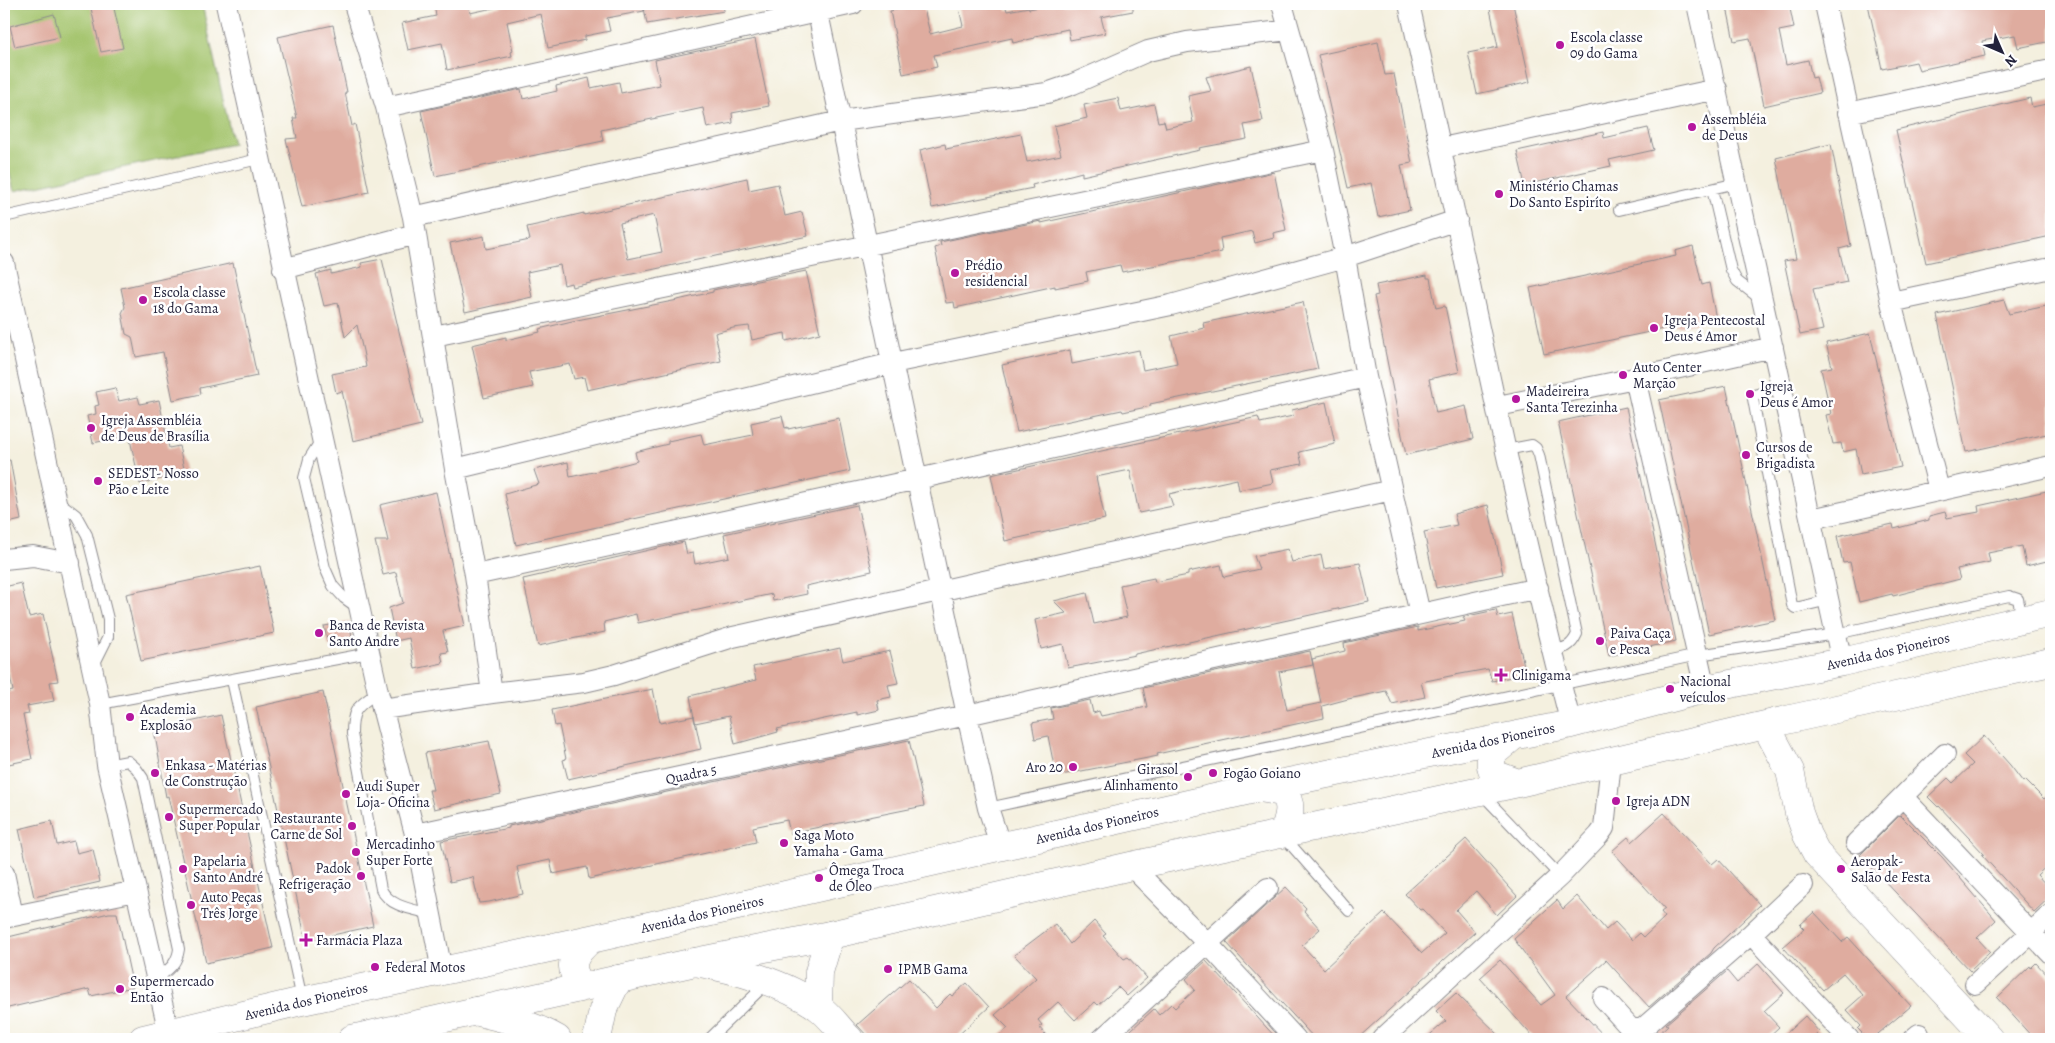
<svg xmlns="http://www.w3.org/2000/svg" width="2055" height="1043" viewBox="0 0 2055 1043" font-family="Alegreya,serif">
	<style>
		.green { fill: #a5c56e; stroke: #647454 }
		.building { fill: #dfac9f; fill-rule: evenodd }
		.lines { fill: none; stroke-linecap: round; stroke-linejoin: round }
		.lane-casing { stroke: #8b898d; stroke-width: 12 }
		.street-casing { stroke: #8b898d; stroke-width: 22 }
		.secondary-casing { stroke: #8b898d; stroke-width: 29 }
		.primary-casing { stroke: #8b898d; stroke-width: 29 }
		.lane { stroke: #fff; stroke-width: 10 }
		.street { stroke: #fff; stroke-width: 20 }
		.secondary { stroke: #fff; stroke-width: 28 }
		.primary { stroke: #fff; stroke-width: 28 }
		.poi-dot { fill: #b5179e; stroke: #fff; stroke-width: 2 }
		.labels { text-anchor: middle; stroke-width: 5; stroke-linejoin: round; paint-order: stroke }
		.poi-label { font-size: 14px; fill: #22223b; stroke: #fff; text-anchor: start }
		.street-label { font-size: 14px; fill: #22223b; stroke: #fff }
	</style>
	<rect width="100%" height="100%" fill="#fff"/>
	<filter id="ink" filterUnits="userSpaceOnUse"><feTurbulence type="fractalNoise" baseFrequency=".02" numOctaves="2"/><feDisplacementMap in="SourceGraphic" scale="10" xChannelSelector="R" yChannelSelector="G"/><feConvolveMatrix kernelMatrix="1 2 1 2 8 2 1 2 1" color-interpolation-filters="sRGB"/></filter>
	<filter id="wash" filterUnits="userSpaceOnUse"><feTurbulence type="fractalNoise" baseFrequency=".0096" numOctaves="4" result="noise"/><feDisplacementMap in="SourceGraphic" scale="20" xChannelSelector="R" yChannelSelector="G"/><feGaussianBlur stdDeviation="1.12" result="paint"/><feColorMatrix in="noise" values="0 0 0 0 0 0 0 0 0 0 0 0 0 0 0 0 0 1.4 0 .05"/><feComposite in="paint" operator="in"/></filter>
	<g filter="url(#wash)">
		<rect width="100%" height="100%" fill="#f4f0df"/>
		<path class="green" d="M4 4H202L233 144 14 191 4 151Z"/>
		<g id="blocks">
			<path class="building" d="M90 4H113L123 48 101 52Z
				M434 4H468L470 13 512 4H723L724 11 647 24 644 8V11L607 18 610 31 585 36V40L548 48 541 14 507 22 513 51 511 52 512 56 447 70 442 43 408 50 402 23 436 16Z
				M907 4H923L930 34 963 26 958 4H1005L1007 11 1029 7V9L1055 4H1133V11L1101 17 1105 33 1070 40 1068 29 1035 36V38L1013 43 1012 38 934 55 937 67 903 74 890 11 900 9 899 6Z
				M1489 4H1513L1530 82 1477 94 1468 53 1498 47Z
				M1743 4H1757L1758 8 1777 4H1789L1794 28 1779 31 1786 65 1808 60 1812 78 1816 77 1820 93 1764 106 1750 38 1734 41 1727 7Z
				M1868 4H2051V41L2018 48 2015 35 1982 41 1985 56 1919 70 1916 62 1882 69Z
				M54 14 60 37 15 47 10 26Z
				M333 25 347 92H345L352 126 355 124 369 192 302 207 286 139 297 138 293 118H297L278 37Z
				M755 39 769 106 732 113 733 123 707 128 703 108 601 130 603 141 435 176 421 111 521 89 523 99 557 91 556 86 589 78 591 88 619 82 621 93 660 85 655 60Z
				M1378 42 1385 75 1394 74 1412 163 1401 165 1410 210 1378 217 1371 183 1348 188 1318 55Z
				M1251 66 1263 121 1244 125 1247 139 1199 148 1200 150 1082 176V172L1032 185 1033 188 932 208 920 150 945 144 946 149 1021 134 1027 162 1061 155 1054 126 1087 118 1084 105 1118 98 1121 111 1154 104 1158 122 1164 121 1166 128 1193 122 1188 96 1211 91 1206 77Z
				M2030 98 2032 107 2051 103V236L1926 263 1896 130Z
				M1648 128 1654 150 1609 160 1611 166 1525 185 1517 151 1603 132 1604 138Z
				M1831 144 1851 246 1839 249 1847 282 1813 289 1823 330 1800 335 1784 261 1796 259 1776 158Z
				M1274 172 1286 230 1273 233 1274 238 1255 243 1252 231 1220 238 1222 252 1122 272 1120 265 1086 272 1088 281 1055 288V286L955 308 954 302 946 303 935 248 941 246 940 242 1041 221V223Z
				M747 178 749 190 778 184 785 216 802 212 808 236 572 287 571 283 564 285 560 265 527 272 532 297 465 312 450 243 484 236 486 249 530 240 527 227 550 222V221L584 213V215ZM654 215 662 252 628 259 620 223Z
				M1693 246 1702 285 1709 283 1716 319 1678 327V326L1544 354 1530 288 1676 256 1675 251Z
				M382 259 421 425 353 441 342 391 336 393 332 374 366 367 363 351 357 325 345 337 338 303 324 306 316 274 331 270V274L362 267 361 263Z
				M233 263 257 376 200 388 201 394 173 400 163 352 136 357 132 337 126 334 122 313 125 307 121 288Z
				M806 271 820 333 786 341 785 333 752 340 749 326 733 328 715 333 721 361 587 390 584 377 574 379 570 364 529 372 533 387 484 398 472 345 506 337V340L540 332 539 329 572 321 673 301 713 292V290Z
				M1427 275V278H1430L1436 308 1445 306 1459 372 1429 379 1436 413 1466 406 1473 439 1406 455 1374 296 1378 295 1376 285Z
				M2004 300 2009 314 2051 305V433L1966 452 1937 315Z
				M1303 302 1318 369 1150 404 1151 406 1123 412 1122 410 1017 432 1002 365 1070 350 1072 364 1139 350 1143 370 1177 363 1171 336 1204 328 1203 323Z
				M1870 333 1901 467 1861 475 1856 449 1843 452 1841 443 1833 444 1826 415 1831 414 1821 369 1832 367 1826 343Z
				M1726 386 1775 620 1709 634 1659 400Z
				M115 388 119 401 138 397 140 404 159 400 169 448 179 446 185 473 140 484 129 435 93 443 87 416 96 414 95 406 99 405 96 392Z
				M1326 402 1335 444 1299 452 1302 464 1270 470 1273 483 1239 490 1237 479 1182 491 1169 494 1173 506 1139 513 1130 470 1096 477 1105 519 1005 541 991 475 1258 417 1260 423 1293 416 1292 410Z
				M1626 407 1676 641 1609 656 1558 422Z
				M782 416 785 428 788 427V429L839 418 850 471 516 545 505 494 539 484 534 470 568 462 570 477 607 469 637 461 635 452 668 444V441L701 434 704 445 753 435 751 423Z
				M10 460 21 520 4 524V461Z
				M2051 490V560L2026 566 2022 546 1988 553 1990 562 1957 569 1960 579 1893 596 1892 594 1859 602 1850 562 1843 563 1837 536 1893 524 1894 529 1929 520V516L1945 512 1947 518 1979 512 1978 506Z
				M436 492 465 626 443 631 448 652 441 653 443 663 415 669 409 638 396 641 389 608 403 603 396 572 383 575 375 541H388L380 505Z
				M857 505 872 571 806 586 807 594 773 601 772 594 638 623 636 614 604 622 605 632 538 646 523 579 684 542 687 554 693 553 695 564 729 557 724 534Z
				M1488 505 1503 574 1436 588 1424 532 1457 525 1454 514Z
				M1288 549 1292 562 1321 555 1324 569 1360 563 1369 602 1135 654V655L1068 668 1063 644 1041 649 1035 620 1066 613 1054 601 1087 593 1094 624 1127 617 1120 585 1154 578 1155 582 1188 575V572L1221 565 1224 577 1259 569 1254 556Z
				M260 566 274 633 141 661 126 594Z
				M21 583 29 617 43 614 58 681 50 682 54 701 27 706 29 714 23 715 32 759 4 765V693L13 691 6 657 4 658V587Z
				M1496 610 1498 617 1512 614 1526 674 1492 681 1488 669 1455 675 1421 682 1425 697 1392 704 1386 691 1348 699 1322 706 1324 718 1157 754 1158 756 1056 776 1048 736 1035 739 1032 723 1053 719 1051 708 1090 700 1093 713 1099 711 1101 716 1147 707 1143 688 1310 651 1313 665 1279 672 1287 710 1321 703 1312 659 1345 651 1344 643 1418 627V631L1465 621 1463 617Z
				M350 622 352 638 348 644 329 647 324 626Z
				M840 648 843 661 890 651 898 683 888 685 891 697 877 700 879 710 857 715V712L777 729 778 732 735 744 729 716 695 723 690 696 756 680 753 667Z
				M653 689 660 723 694 716 701 749 568 779 563 760 566 759 559 725 555 726 552 710Z
				M323 692 373 926 306 941 256 707Z
				M221 715 273 948 206 963 168 796 166 797 154 730Z
				M1984 736 2010 765 2023 782 2025 780 2044 799 2051 792V862L2037 875 2051 890V896L2034 912 1982 855 1984 854 1939 806 1938 807 1928 797 1948 778 1953 783 1973 764 1964 755Z
				M909 740 924 806 790 833 787 820 753 827 756 842 589 879 587 867 553 874 550 860 517 867 523 894 489 902 479 903 473 877 450 882 441 841 509 828V826Z
				M489 741 501 794 434 809 429 790H433L425 753Z
				M1664 813 1712 864 1718 859 1760 905 1714 948 1711 953 1649 1007 1606 960 1566 996 1607 1039H1535L1480 978 1500 960 1541 1005 1555 995 1514 939 1557 900 1563 909 1577 896 1606 930 1615 922 1632 940 1640 933 1644 937 1665 917 1661 912 1665 909 1612 851 1628 837 1632 842Z
				M1900 815 1942 857 1996 920 1977 938 1990 952 1970 971 1860 855Z
				M52 821 57 845 74 841 77 853 93 849 100 882 34 897 19 829Z
				M1466 839 1517 896 1497 915 1476 891 1456 910 1475 932 1357 1039H1315L1226 942 1286 887 1306 908 1304 911 1320 929 1302 945 1324 969 1384 913 1422 953 1445 933 1422 909 1420 910 1405 894Z
				M1814 912 1842 942 1848 937 1911 1006 1872 1039H1868L1858 1029 1861 1026 1846 1010 1863 995 1843 973 1823 990 1783 947 1804 929 1800 925Z
				M109 913H117L133 987 91 996 89 989 4 1009V938Z
				M1094 921 1106 934 1103 936 1124 959 1128 957 1147 978 1127 996 1118 987 1098 1005 1095 1002 1075 1020 1058 1002 1038 1020 1042 1025 1039 1027 1049 1039H995L1008 1028 995 1015 1036 978 1014 955 1055 924 1070 944Z
				M1206 961 1277 1039H1121L1154 1009 1159 1015 1171 1004 1175 1008 1195 990 1186 979Z
				M2036 963 2051 979V1033L2044 1039H2034L1997 998 2030 966 2031 968Z
				M1758 964 1784 993 1764 1011 1779 1027 1766 1039H1653L1668 1025 1666 1024 1727 971 1737 983Z
				M909 979 936 1008 950 994 952 996 967 983 989 1007 954 1039H870L857 1025Z
				M1456 993 1503 1039H1425L1446 1021 1436 1011Z
				M1805 1016 1819 1032 1812 1039H1780Z"/>
		</g>
	</g>
	<g filter="url(#ink)">
		<use href="#blocks" fill-opacity="0" stroke="#8b898d" stroke-width="1"/>
		<g class="lines">
			<defs>
				<path id="lane" d="M1712 189 1731 270 1737 281 1759 298
					M1619 210 1737 183
					M4 217 259 159
					M1782 387 1754 395 1753 399 1792 605 1795 608 1829 600
					M321 440 309 459 304 478 325 568 333 586 344 598 358 608
					M1506 450 1532 445 1536 448 1539 455 1577 634C1571 647 1565 649 1551 649
					M58 501 76 515 87 535 108 619V637L94 665
					M232 680 302 999
					M378 692C358 707 352 707 352 734L381 889C390 907 412 909 431 914
					M100 704 369 653
					M107 765 128 761 136 768 143 778 179 949C177 964 169 969 158 978
					M1481 793 1560 876
					M988 808 1698 655 1836 634 2009 596 2018 599 2022 619
					M1284 837 1349 911
					M709 1039 766 984"/>
				<path id="street" d="M226 4 378 692 415 834 442 971
					M354 4 386 107 413 217 455 469 475 575 492 693
					M816 4 967 715 988 808 1001 847
					M1282 4 1323 150 1345 257 1366 377 1420 614
					M1409 4C1463 244 1509 486 1571 724
					M1697 4 1842 662
					M1825 4 1891 302 1939 490
					M386 107 853 4
					M1848 113 2051 70
					M1442 148 1717 89
					M413 217 841 121 1047 93 1073 84 1148 51 1187 42 1289 30
					M4 263 100 704 107 765 169 1033
					M283 269 416 234
					M1891 302 2051 268
					M434 336 1323 150
					M1635 378 1705 689
					M1498 406 1635 378 1773 347
					M455 469 893 363 1171 305 1345 257 1457 220
					M1811 519 2051 466
					M4 559 33 556 70 563
					M475 575 918 479 1366 377
					M382 709 492 693 584 682 614 675 733 637 1392 490
					M1903 797 2051 954
					M415 834 967 715 1538 588
					M1856 843 1945 754
					M1131 866 1208 944 1296 1039
					M4 873 13 916
					M4 918 136 891
					M1751 934 1849 1039
					M1975 984 2051 914
					M1603 998 1631 1029H1642L1751 934 1803 885
					M1102 1039 1268 888
					M1382 1039 1560 876 1599 835 1604 828 1611 762
					M1913 1039 1919 1034"/>
				<path id="secondary" d="M1766 726 1790 771 1799 813 1807 835 1817 854 1989 1039
					M695 962C734 969 785 983 817 1006 829 1014 839 1029 849 1039
					M818 1006 819 972 830 935
					M475 1011C503 1018 532 1024 557 1039
					M597 1039 603 1010 618 979"/>
				<path id="primary" d="M1512 737 1491 755V766L1494 774 1518 783
					M1259 788C1265 789 1274 790 1280 792 1296 800 1288 823 1282 834
					M584 987C564 967 574 954 591 939
					M143 1039 302 1001 591 939 1259 788 1571 724 1705 689 1842 662 2051 613
					M352 1039 695 962 830 935 1131 866 1518 783 1795 718 2051 662"/>
			</defs>
			<use href="#lane" class="lane-casing"/>
			<use href="#street" class="street-casing"/>
			<use href="#secondary" class="secondary-casing"/>
			<use href="#primary" class="primary-casing"/>
			<use href="#lane" class="lane"/>
			<use href="#street" class="street"/>
			<use href="#secondary" class="secondary"/>
			<use href="#primary" class="primary"/>
		</g>
	</g>
	<g class="poi-dot">
		<circle cx="1560" cy="45" r="5"/>
		<circle cx="1692" cy="127" r="5"/>
		<circle cx="1499" cy="194" r="5"/>
		<circle cx="955" cy="273" r="5"/>
		<circle cx="143" cy="300" r="5"/>
		<circle cx="1654" cy="328" r="5"/>
		<circle cx="1623" cy="375" r="5"/>
		<circle cx="1750" cy="394" r="5"/>
		<circle cx="1516" cy="399" r="5"/>
		<circle cx="91" cy="428" r="5"/>
		<circle cx="1746" cy="455" r="5"/>
		<circle cx="98" cy="481" r="5"/>
		<circle cx="319" cy="633" r="5"/>
		<circle cx="1600" cy="641" r="5"/>
		<path d="M1498.5 667.5h5v5h5v5h-5v5h-5v-5h-5v-5h5z"/>
		<circle cx="1670" cy="689" r="5"/>
		<circle cx="130" cy="717" r="5"/>
		<circle cx="1073" cy="767" r="5"/>
		<circle cx="155" cy="773" r="5"/>
		<circle cx="1213" cy="773" r="5"/>
		<circle cx="1188" cy="777" r="5"/>
		<circle cx="346" cy="794" r="5"/>
		<circle cx="1616" cy="801" r="5"/>
		<circle cx="169" cy="817" r="5"/>
		<circle cx="352" cy="826" r="5"/>
		<circle cx="784" cy="843" r="5"/>
		<circle cx="356" cy="852" r="5"/>
		<circle cx="183" cy="869" r="5"/>
		<circle cx="1841" cy="869" r="5"/>
		<circle cx="361" cy="876" r="5"/>
		<circle cx="819" cy="878" r="5"/>
		<circle cx="191" cy="905" r="5"/>
		<path d="M303.5 932.5h5v5h5v5h-5v5h-5v-5h-5v-5h5z"/>
		<circle cx="375" cy="967" r="5"/>
		<circle cx="888" cy="969" r="5"/>
		<circle cx="120" cy="989" r="5"/>
	</g>
	<g class="labels">
		<g class="poi-label">
			<text x="1570" y="42">Escola classe<tspan x="1570" dy="16">09 do Gama</tspan></text>
			<text x="1702" y="124">Assembléia<tspan x="1702" dy="16">de Deus</tspan></text>
			<text x="1509" y="191">Ministério Chamas<tspan x="1509" dy="16">Do Santo Espiríto</tspan></text>
			<text x="965" y="270">Prédio<tspan x="965" dy="16">residencial</tspan></text>
			<text x="153" y="297">Escola classe<tspan x="153" dy="16">18 do Gama</tspan></text>
			<text x="1664" y="325">Igreja Pentecostal<tspan x="1664" dy="16">Deus é Amor</tspan></text>
			<text x="1633" y="372">Auto Center<tspan x="1633" dy="16">Marção</tspan></text>
			<text x="1760" y="391">Igreja<tspan x="1760" dy="16">Deus é Amor</tspan></text>
			<text x="1526" y="396">Madeireira<tspan x="1526" dy="16">Santa Terezinha</tspan></text>
			<text x="101" y="425">Igreja Assembléia<tspan x="101" dy="16">de Deus de Brasília</tspan></text>
			<text x="1756" y="452">Cursos de<tspan x="1756" dy="16">Brigadista</tspan></text>
			<text x="108" y="478">SEDEST- Nosso<tspan x="108" dy="16">Pão e Leite</tspan></text>
			<text x="329" y="630">Banca de Revista<tspan x="329" dy="16">Santo Andre</tspan></text>
			<text x="1610" y="638">Paiva Caça<tspan x="1610" dy="16">e Pesca</tspan></text>
			<text x="1512" y="680">Clinigama</text>
			<text x="1680" y="686">Nacional<tspan x="1680" dy="16">veículos</tspan></text>
			<text x="140" y="714">Academia<tspan x="140" dy="16">Explosão</tspan></text>
			<text x="165" y="770">Enkasa - Matérias<tspan x="165" dy="16">de Construção</tspan></text>
			<text x="1063" y="772" text-anchor="end">Aro 20</text>
			<text x="1178" y="774" text-anchor="end">Girasol<tspan x="1178" dy="16">Alinhamento</tspan></text>
			<text x="1223" y="778">Fogão Goiano</text>
			<text x="356" y="791">Audi Super<tspan x="356" dy="16">Loja- Oficina</tspan></text>
			<text x="1626" y="806">Igreja ADN</text>
			<text x="179" y="814">Supermercado<tspan x="179" dy="16">Super Popular</tspan></text>
			<text x="342" y="823" text-anchor="end">Restaurante<tspan x="342" dy="16">Carne de Sol</tspan></text>
			<text x="794" y="840">Saga Moto<tspan x="794" dy="16">Yamaha - Gama</tspan></text>
			<text x="366" y="849">Mercadinho<tspan x="366" dy="16">Super Forte</tspan></text>
			<text x="193" y="866">Papelaria<tspan x="193" dy="16">Santo André</tspan></text>
			<text x="1851" y="866">Aeropak-<tspan x="1851" dy="16">Salão de Festa</tspan></text>
			<text x="351" y="873" text-anchor="end">Padok<tspan x="351" dy="16">Refrigeração</tspan></text>
			<text x="829" y="875">Ômega Troca<tspan x="829" dy="16">de Óleo</tspan></text>
			<text x="201" y="902">Auto Peças<tspan x="201" dy="16">Três Jorge</tspan></text>
			<text x="316" y="945">Farmácia Plaza</text>
			<text x="385" y="972">Federal Motos</text>
			<text x="898" y="974">IPMB Gama</text>
			<text x="130" y="986">Supermercado<tspan x="130" dy="16">Então</tspan></text>
		</g>
		<g class="street-label">
			<text transform="translate(1888 651) rotate(-13)" y="5">Avenida dos Pioneiros</text>
			<text transform="translate(1493 740) rotate(-12)" y="5">Avenida dos Pioneiros</text>
			<text transform="translate(691 774) rotate(-12)" y="5">Quadra 5</text>
			<text transform="translate(1097 825) rotate(-13)" y="5">Avenida dos Pioneiros</text>
			<text transform="translate(702 914) rotate(-13)" y="5">Avenida dos Pioneiros</text>
			<text transform="translate(306 1001) rotate(-13)" y="5">Avenida dos Pioneiros</text>
		</g>
	</g>
	<rect width="2055" height="1043" fill="none" stroke="#fff" stroke-width="20"/>
	<g transform="translate(2002 52) rotate(135)" stroke="#ffffff" stroke-width="4" paint-order="stroke">
	<path d="M0-4L9 19L0 12L-9 19Z" fill="#22223b"/>
	<text y="-8" font-size="14" font-weight="bold" text-anchor="middle" fill="#22223b">N</text>
	</g>
</svg>
